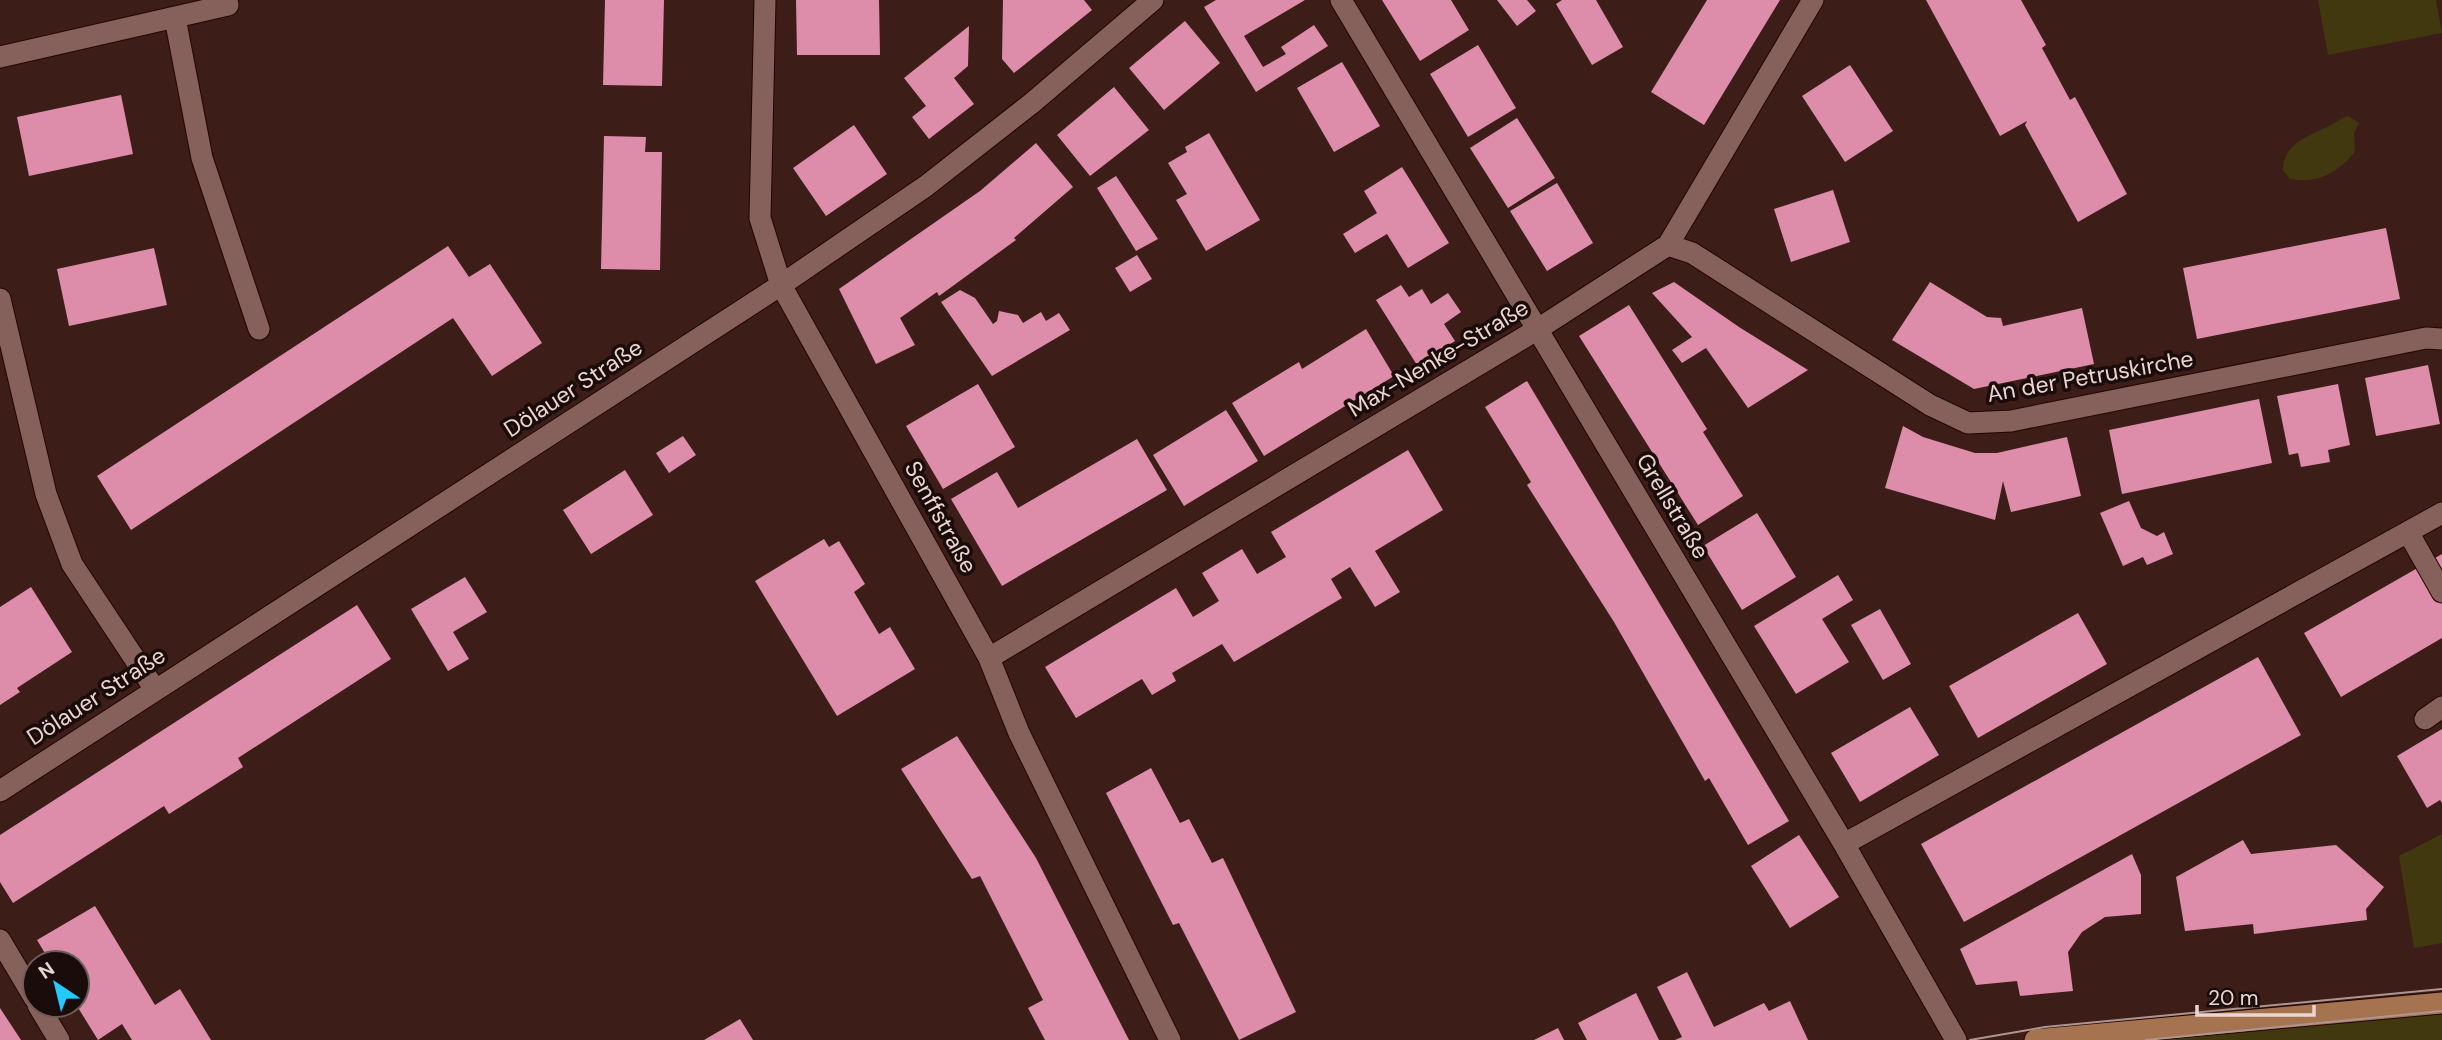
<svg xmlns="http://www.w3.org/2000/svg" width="2442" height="1040" viewBox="0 0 2442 1040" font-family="'DM Sans',sans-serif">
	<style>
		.green { fill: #423810 }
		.building { fill: #dd8da9 }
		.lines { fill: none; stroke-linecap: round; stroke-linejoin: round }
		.minor-casing { stroke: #220604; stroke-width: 23 }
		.major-casing { stroke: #220604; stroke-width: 23 }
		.minor { stroke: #86615b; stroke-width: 21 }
		.major { stroke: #a5734f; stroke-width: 21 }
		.tram { stroke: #ae9590; stroke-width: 2 }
		.labels { text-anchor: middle; stroke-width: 7; stroke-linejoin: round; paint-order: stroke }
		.street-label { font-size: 23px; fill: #ebd5d1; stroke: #1a0c0a }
	</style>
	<rect width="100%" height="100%" fill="#3c1d18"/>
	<path class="green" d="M2318 0H2436L2442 33 2328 55Z
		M2348 116 2359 123 2354 133 2355 152C2337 173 2318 184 2290 179L2283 170C2283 143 2310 136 2329 126 2336 123 2340 118 2348 116Z
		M2442 834V943L2414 948 2399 856Z
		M2442 1011V1040H2146Z"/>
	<path class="building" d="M605 0H664L662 86 603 85Z
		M796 0H879L880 55H797Z
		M1003 0H1084L1092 10 1014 73 1002 59Z
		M1216 0H1305L1244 36 1263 67 1286 54 1281 47 1314 25 1328 46 1256 92 1204 7Z
		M1382 0H1451L1469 30 1420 61Z
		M1497 0H1527L1536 11 1517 26Z
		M1562 0H1596L1623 47 1592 65 1556 4Z
		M1707 0H1780L1704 125 1651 92Z
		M1926 0H2021L2046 45 2042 48 2070 100 2075 97 2127 194 2078 222 2025 125 2027 121 2000 136Z
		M1185 21 1220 63 1164 110 1129 68Z
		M969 26 968 66 954 78 974 104 929 139 912 117 926 106 904 78Z
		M1478 45 1516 108 1468 137 1430 74Z
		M1342 62 1380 126 1334 152 1297 88Z
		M1850 65 1893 131 1845 162 1802 96Z
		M1114 87 1149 130 1090 176 1057 135Z
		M121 95 133 154 29 176 17 117Z
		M1517 118 1555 178 1508 208 1470 148Z
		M854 125 887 174 826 216 793 168Z
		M1209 133 1260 220 1206 251 1176 200 1187 194 1168 163 1187 152 1185 147Z
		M604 136 646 137 645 152H662L660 270 601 269Z
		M1036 143 1073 187 1014 238 1016 240 939 296 937 292 900 318 915 345 876 364 839 289 980 191Z
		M1402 167 1449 243 1408 268 1387 234 1355 253 1343 234 1377 213 1364 191Z
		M1116 176 1158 239 1136 251 1097 188Z
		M1557 183 1593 243 1547 271 1510 211Z
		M1833 190 1850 242 1791 262 1774 209Z
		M2386 228 2400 299 2197 339 2183 268Z
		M448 246 469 277 490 264 542 343 492 376 453 318 131 530 97 476Z
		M154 248 167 305 69 326 57 269Z
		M1137 255 1152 279 1130 292 1115 268Z
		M1674 282 1739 327 1808 370 1748 408 1706 348 1682 363 1672 350 1692 337 1652 293Z
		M1930 282 1987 317 2001 318 2003 326 2082 308 2094 364 1974 389 1892 340Z
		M1401 285 1409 297 1422 289 1431 304 1448 293 1461 312 1444 324 1455 341 1417 365 1376 300Z
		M960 290 975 298 993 324 997 321 999 311 1018 315 1023 323 1041 312 1046 321 1059 313 1070 330 992 376 941 302Z
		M1629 305 1707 429 1703 432 1743 496 1698 525 1579 336Z
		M1366 329 1394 376 1264 456 1232 403 1299 362 1302 369Z
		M2428 365 2440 424 2376 436 2365 378Z
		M1527 381 1789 821 1748 845 1709 778 1705 781 1614 622 1527 485 1531 482 1485 407Z
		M978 384 1015 447 943 489 906 426Z
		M2338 384 2350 445 2328 450 2330 462 2301 467 2298 453 2289 455 2277 396Z
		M2259 399 2272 463 2122 494 2109 430Z
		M1226 410 1258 461 1184 506 1153 455Z
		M1903 426 1923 437 1975 453H1997L2067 437 2081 496 2011 512 2003 481 1995 520 1885 488Z
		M683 436 696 455 669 473 656 453Z
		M1137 439 1167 490 1002 586 951 499 997 472 1018 508Z
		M1408 450 1443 510 1375 551 1400 592 1375 607 1350 567 1331 579 1342 598 1234 662 1222 644 1172 673 1176 681 1152 695 1142 679 1076 718 1045 667 1176 588 1193 617 1219 601 1202 573 1242 549 1257 574 1286 557 1271 532Z
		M625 470 653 515 591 554 563 510Z
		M2129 501 2141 528 2157 536 2164 532 2173 554 2147 565 2143 557 2123 566 2100 513Z
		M1757 513 1796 577 1742 610 1703 546Z
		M824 539 829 547 839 541 865 584 854 592 879 634 890 627 915 669 837 716 755 581Z
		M2442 554V638L2341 697 2304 633Z
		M1838 575 1853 600 1822 619 1849 662 1796 694 1754 626Z
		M465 577 487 612 453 632 469 659 448 671 411 609Z
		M31 587 72 652 17 688 20 692 0 705V607Z
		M357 605 391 659 238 758 243 767 169 814 164 806 13 903 0 882V835Z
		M1880 609 1911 664 1883 680 1851 625Z
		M2078 613 2107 664 1978 738 1949 686Z
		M2258 657 2301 735 1964 922 1921 844Z
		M1910 707 1939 755 1860 802 1831 753Z
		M2442 729V803L2440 800 2427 808 2397 756Z
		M957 736 1036 858 1129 1040H1045L1028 1008 1043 1000 980 876 972 879 901 769Z
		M1151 768 1180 823 1189 819 1212 863 1223 858 1296 1012 1239 1040 1179 923 1173 925 1106 793Z
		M1799 835 1839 897 1790 928 1751 866Z
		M2243 840 2251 854 2336 845 2384 887 2366 909 2367 920 2254 934 2253 924 2185 931 2176 877Z
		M2132 854 2141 875V914L2105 917 2082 932 2068 952 2073 991 2020 996 2017 981 1976 985 1960 949Z
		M95 906 155 1005 180 989 211 1040H132L122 1024 98 1040 77 1006V963H51L37 940Z
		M1687 972 1714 1027 1764 1003 1769 1011 1790 1001 1808 1040H1675L1682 1037 1657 987Z
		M1636 993 1659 1040H1587L1578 1023Z
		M0 1008 21 1040H0Z
		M740 1019 753 1040H704Z
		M1558 1028 1564 1040H1534Z"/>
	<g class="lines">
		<defs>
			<path id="minor" d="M765 0 760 218 781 285 989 658 1019 733 1170 1040
				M1341 0 1844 844 1956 1040
				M175 18 202 158 259 329
				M0 57 228 5 227 0
				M1668 245 1692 253 1930 405 1968 423 2011 421 2426 338 2442 339
				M0 299 46 494 72 564 154 688
				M2408 532 2442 592
				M989 658 1538 329 1668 245 1813 0
				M2425 719 2442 707
				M0 791 781 285 926 186 1032 103 1153 0
				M1844 844 2442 513
				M0 940 35 999
				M38 1005 59 1040"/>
			<path id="major" d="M2035 1040 2442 1003"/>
		</defs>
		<use href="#minor" class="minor-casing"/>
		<use href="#major" class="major-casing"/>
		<use href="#minor" class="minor"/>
		<use href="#major" class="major"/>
		<path class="tram" d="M1970 1040 2045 1027 2442 989
			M2146 1040 2442 1011"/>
	</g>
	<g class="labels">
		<g class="street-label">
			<text transform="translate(1438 358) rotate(-31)" y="8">Max-Nenke-Straße</text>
			<text transform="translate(2090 376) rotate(-10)" y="8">An der Petruskirche</text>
			<text transform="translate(573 388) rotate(-33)" y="8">Dölauer Straße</text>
			<text transform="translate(1673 506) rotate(59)" y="8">Grellstraße</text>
			<text transform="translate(941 517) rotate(61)" y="8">Senffstraße</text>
			<text transform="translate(96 696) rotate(-33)" y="8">Dölauer Straße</text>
		</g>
	</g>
	<g transform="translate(56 984) rotate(325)"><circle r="33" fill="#1a0c0a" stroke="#6e5c5a" stroke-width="2"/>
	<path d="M0-5L12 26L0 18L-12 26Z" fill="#24c9fe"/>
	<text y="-10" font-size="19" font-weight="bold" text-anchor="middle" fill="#ebd5d1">N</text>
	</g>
	<path d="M2197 1005v10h117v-10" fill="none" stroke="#ebd5d1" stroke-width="3.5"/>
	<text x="2208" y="1005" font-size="21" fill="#ebd5d1" stroke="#1a0c0a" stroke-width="5" paint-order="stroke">20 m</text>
</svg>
